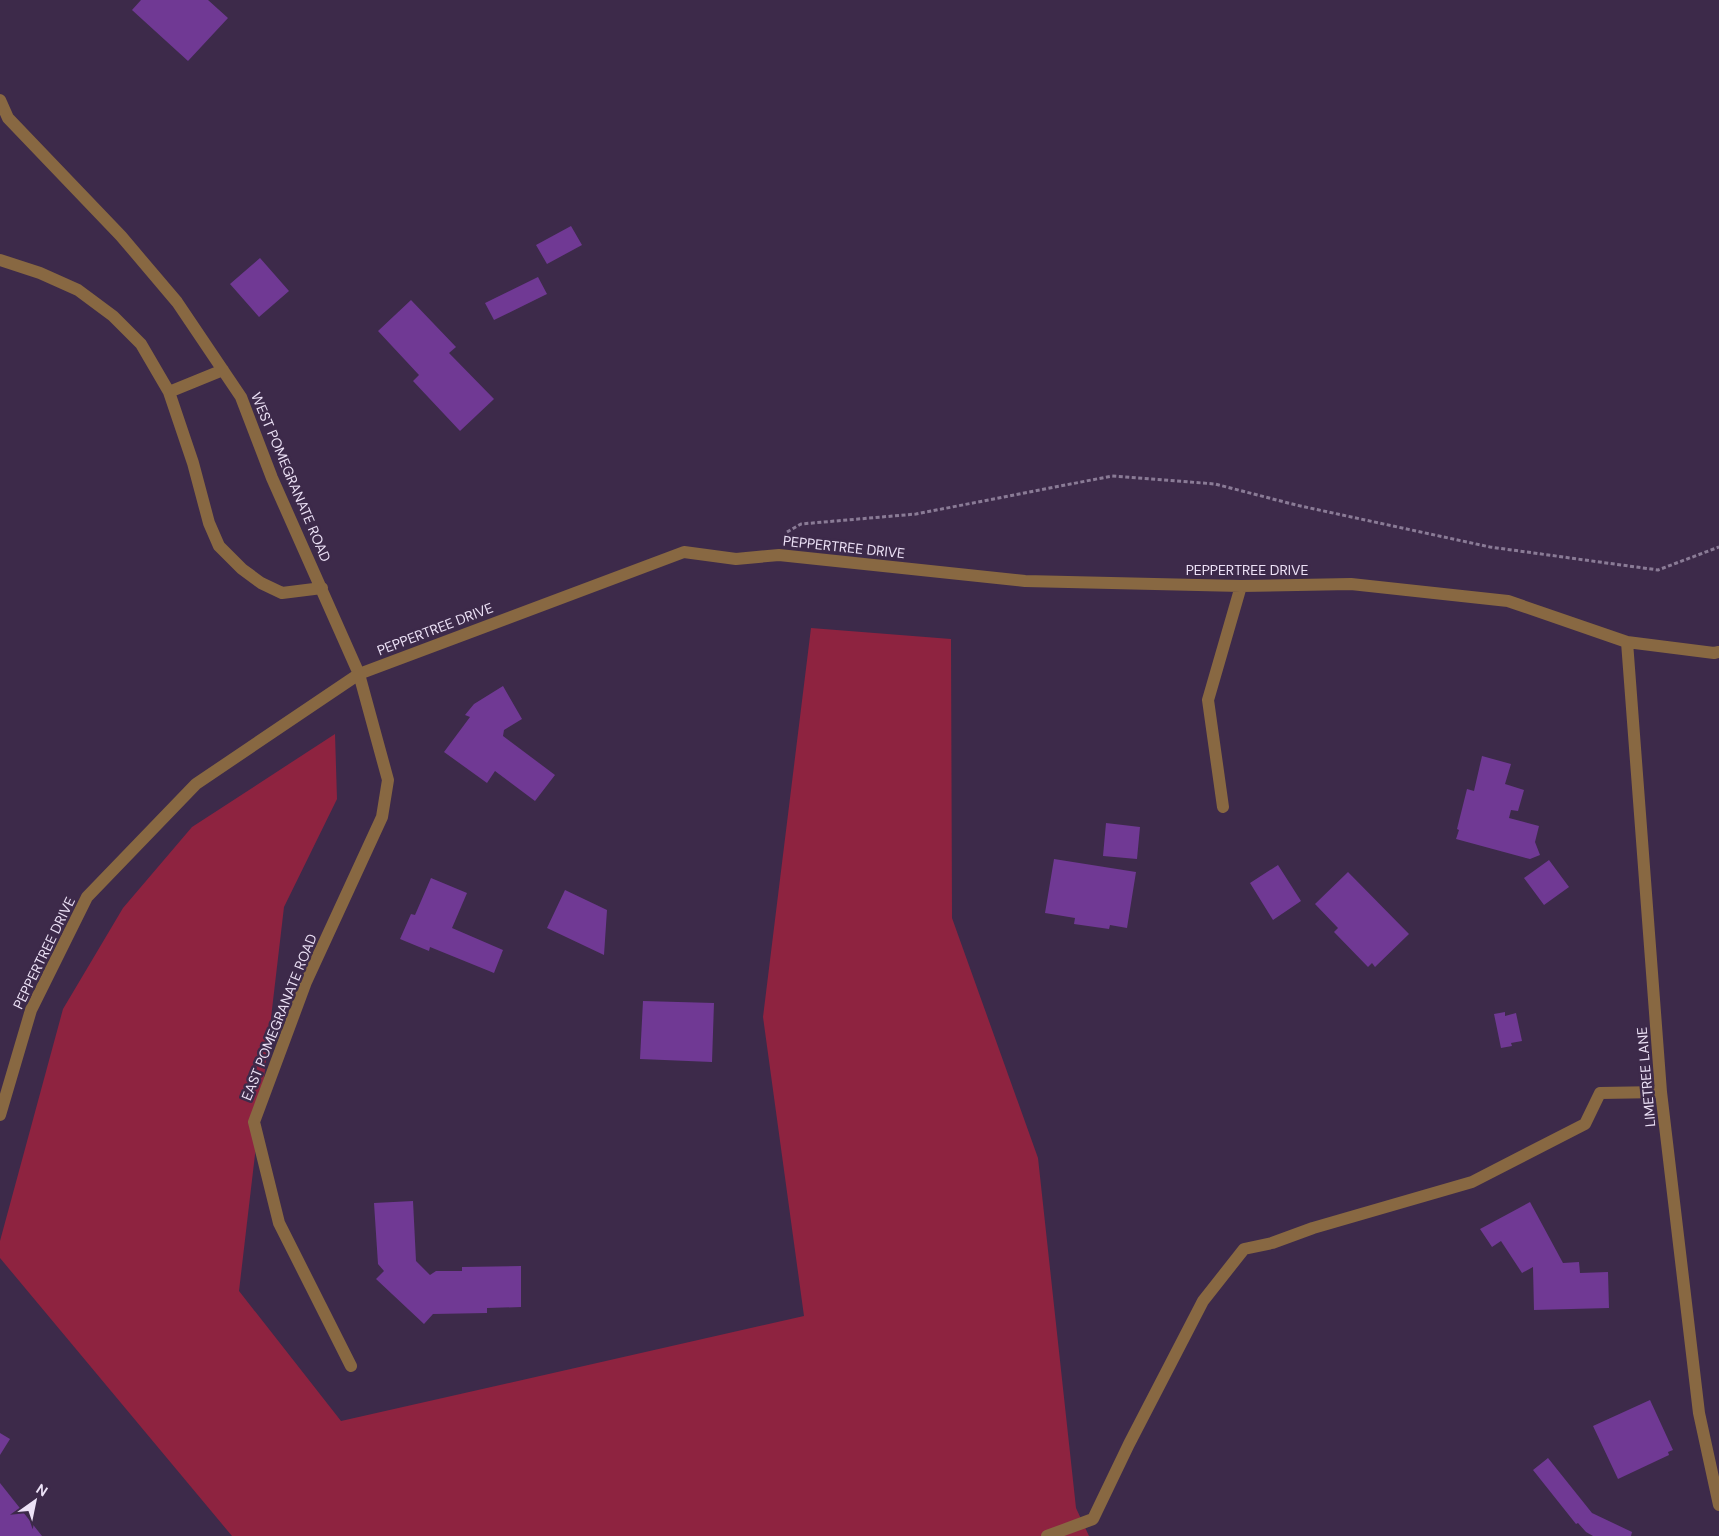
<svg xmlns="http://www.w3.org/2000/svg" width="1719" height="1536" viewBox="0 0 1719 1536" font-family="'DM Sans',sans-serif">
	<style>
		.green { fill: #8e2340 }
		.building { fill: #703994 }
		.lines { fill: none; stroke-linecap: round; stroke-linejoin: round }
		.path { stroke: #8a7b96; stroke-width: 3; stroke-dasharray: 4 2.5; stroke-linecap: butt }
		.minor { stroke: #886842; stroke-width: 12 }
		.labels { text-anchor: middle; stroke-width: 5; stroke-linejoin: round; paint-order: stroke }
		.street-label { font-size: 14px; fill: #ede2f7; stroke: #3d2a4a }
	</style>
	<rect width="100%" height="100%" fill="#3d2a4a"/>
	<path class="green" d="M811 628 951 639 952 918 1038 1158 1076 1508 1089 1536H232L0 1258V1241L63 1009 123 908 192 827 335 734 337 799 284 907 239 1291 341 1421 804 1316 763 1017Z"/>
	<path class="building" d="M141 0H208L228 18 188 61 132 10Z
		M571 226 582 245 547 264 536 245Z
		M260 258 289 291 259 317 230 284Z
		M538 277 547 294 494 320 485 303Z
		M411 300 456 347 449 353 494 399 460 431 413 381 419 375 378 331Z
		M503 686 522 719 504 730 503 736 555 775 535 801 495 771 487 783 444 752 470 717 465 715 474 704Z
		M1482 756 1511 764 1505 784 1524 790 1518 811 1511 810 1509 818 1539 826 1535 842 1540 855 1530 859 1456 839 1459 830 1457 829 1467 789 1474 791Z
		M1106 823 1140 827 1137 859 1103 856Z
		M1054 859 1136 872 1127 928 1110 925 1109 929 1074 924 1075 918 1045 913Z
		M1549 860 1569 887 1544 905 1524 878Z
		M1278 865 1301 901 1273 920 1250 883Z
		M1348 872 1409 934 1375 967 1372 963 1368 967 1334 932 1338 928 1315 904Z
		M431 878 467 893 452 928 503 950 494 973 430 947 429 951 400 939 411 914 415 915Z
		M565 890 607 910 604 955 547 928Z
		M643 1001 714 1003 712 1062 640 1059Z
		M1505 1012V1016L1516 1013 1522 1041 1511 1043 1512 1046 1501 1048 1494 1014Z
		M413 1201 416 1261 430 1275 436 1271H462V1267L521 1266V1307L487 1308V1313L433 1314 424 1324 376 1279 384 1271 378 1264 374 1203Z
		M1530 1202 1563 1263 1579 1262 1580 1273 1608 1272 1609 1308 1534 1310 1533 1267 1522 1273 1501 1241 1492 1247 1480 1229Z
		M1650 1400 1673 1450 1668 1452 1669 1455 1618 1479 1593 1426Z
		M0 1433 10 1439 0 1455Z
		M1548 1458 1592 1513 1632 1532 1631 1536H1593L1586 1532 1578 1523 1576 1524 1533 1470Z
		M0 1483 42 1536H0Z"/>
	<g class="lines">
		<path class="path" d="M787 532 801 524 916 514 1112 476 1215 484 1296 505 1490 547 1658 570 1719 547"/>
		<path class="minor" d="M0 100 8 118 121 236 177 302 241 397 272 478 359 674 388 780 382 817 306 982 254 1122 279 1223 351 1366
			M0 260 40 273 78 290 113 316 141 344 169 392 193 463 209 523 219 546 242 569 261 583 282 593 322 588
			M169 392 223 370
			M1627 642 1661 1092 1699 1413 1719 1505
			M1223 807 1208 700 1241 586
			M0 1115 31 1010 87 897 196 784 359 674 684 552 736 559 779 555 1025 581 1241 586 1351 584 1508 601 1627 642 1714 653 1719 652
			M1047 1536 1093 1519 1129 1444 1203 1301 1244 1249 1272 1243 1313 1228 1472 1182 1585 1124 1600 1093 1661 1092"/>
	</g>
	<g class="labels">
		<g class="street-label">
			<text transform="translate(291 477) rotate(67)" y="5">WEST POMEGRANATE ROAD</text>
			<text transform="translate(844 547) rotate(6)" y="5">PEPPERTREE DRIVE</text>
			<text x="1247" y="575">PEPPERTREE DRIVE</text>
			<text transform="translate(435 629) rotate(-21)" y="5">PEPPERTREE DRIVE</text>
			<text transform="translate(44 953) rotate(-64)" y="5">PEPPERTREE DRIVE</text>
			<text transform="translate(279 1017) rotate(-68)" y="5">EAST POMEGRANATE ROAD</text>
			<text transform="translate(1646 1077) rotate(-95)" y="5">LIMETREE LANE</text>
		</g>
	</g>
	<g transform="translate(35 1501) rotate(33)" stroke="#3d2a4a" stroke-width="4" paint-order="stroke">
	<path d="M0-4L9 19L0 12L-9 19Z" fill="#ede2f7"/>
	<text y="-8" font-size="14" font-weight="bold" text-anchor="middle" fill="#ede2f7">N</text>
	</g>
</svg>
